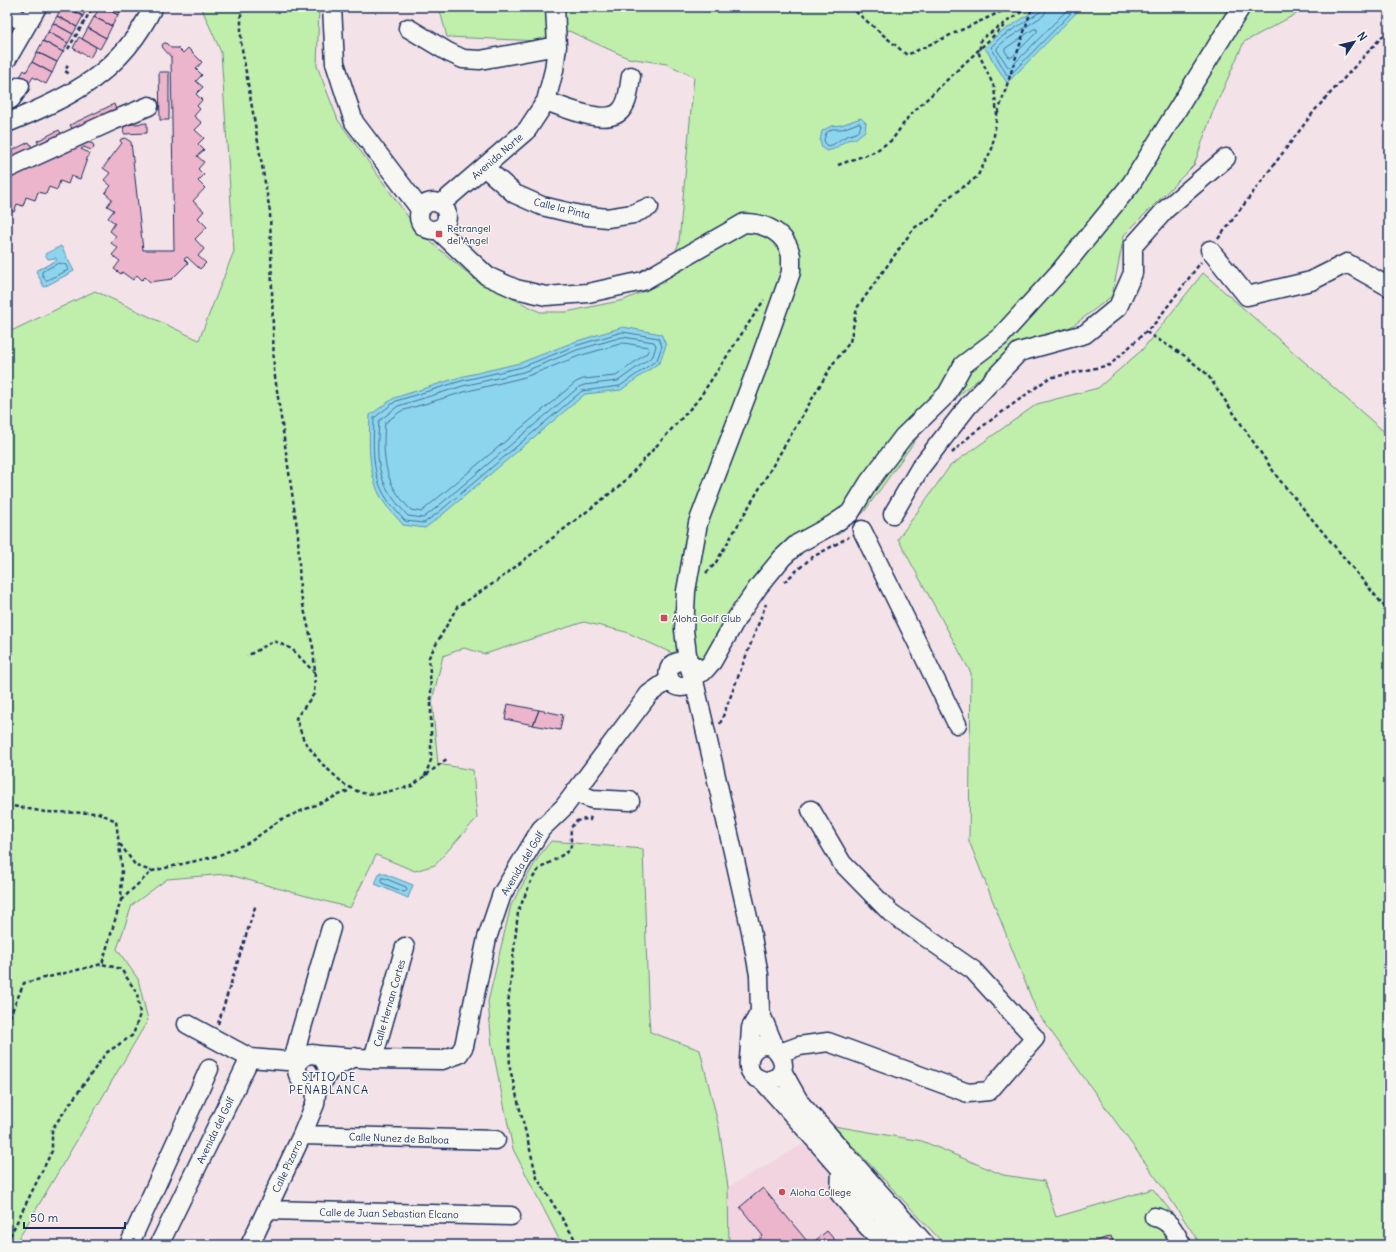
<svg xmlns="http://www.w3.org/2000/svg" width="1396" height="1252" viewBox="0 0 1396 1252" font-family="Delius,sans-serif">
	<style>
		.built { fill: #f1d4df }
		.green { fill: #c0eeab; stroke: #6e8e84 }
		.water { fill: #8cd5ed; stroke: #5f93b4 }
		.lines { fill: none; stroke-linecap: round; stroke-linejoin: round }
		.shore { stroke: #487197; stroke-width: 1 }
		.building { fill: #ecb5cc; stroke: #1b2f5e }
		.minor-casing { stroke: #1b2f5e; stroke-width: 21 }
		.path { stroke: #1b2f5e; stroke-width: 2.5; stroke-dasharray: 4 3; stroke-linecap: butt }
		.minor { stroke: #f6f6f2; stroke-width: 18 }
		.poi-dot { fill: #d1495b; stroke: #f6f6f2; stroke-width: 1.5 }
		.labels { text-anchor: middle; stroke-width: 3; stroke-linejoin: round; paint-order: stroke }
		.street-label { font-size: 10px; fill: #1b2f5e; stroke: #f6f6f2 }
		.poi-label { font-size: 10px; fill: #1b2f5e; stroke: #f6f6f2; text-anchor: start }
		.neighbourhood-label { font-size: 11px; letter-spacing: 1px; fill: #1b2f5e; stroke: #f6f6f2 }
	</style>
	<rect width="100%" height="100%" fill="#f3e2e7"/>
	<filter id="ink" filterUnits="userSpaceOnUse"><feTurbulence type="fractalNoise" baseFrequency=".025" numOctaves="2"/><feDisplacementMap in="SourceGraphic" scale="8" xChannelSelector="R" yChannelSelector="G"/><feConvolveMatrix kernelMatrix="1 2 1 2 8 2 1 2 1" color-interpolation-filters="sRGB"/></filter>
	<g filter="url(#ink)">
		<path class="built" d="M806 1143 835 1174 878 1245H729L728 1187Z"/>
		<path class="green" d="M201 7H319L317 66 338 120 419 232 477 281 540 312H566L624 300 665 282 679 242 694 77 667 64 628 58 569 31 541 41 447 37 439 7H1309L1244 42 1212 114 1194 165 1124 235 1112 296 1074 325 1002 360 932 417 864 512 839 534 784 552 702 667 626 632 584 622 485 654 464 648 443 656 432 701 438 764 473 770 477 818 435 865 415 871 376 855 350 908 226 874 167 879 132 905 117 949 138 979 148 1020 15 1245H7V333L95 291 199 340 234 251 221 52Z
			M1203 273 1389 436V1245H1201L1159 1182 1037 1012 969 841 971 673 898 539 950 466 1037 404 1098 388 1142 350Z
			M551 841 643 849 648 1002 650 1032 700 1050 719 1127 728 1187 729 1245H562L513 1149 492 1046 488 1002 511 905 539 856Z
			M834 1126 922 1141 1003 1175 1044 1181 1056 1217 1153 1189 1181 1224 1192 1245H945Z"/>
		<path class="water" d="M1040 7H1082L1007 83 985 48 997 35Z
			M861 118 866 123 865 131 855 139 847 140 834 149 827 151 822 148 820 141 822 131 831 126 841 125Z
			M61 246 74 271 44 287 36 271 57 260 56 258 48 259 45 254Z
			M623 327 661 334 666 345 660 362 621 390 585 394 442 515 425 528 403 525C397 517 388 509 383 501 367 474 369 445 370 415L394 398 460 377 520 363 574 342Z
			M380 872 413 885 408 898 375 884Z"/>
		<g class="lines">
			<path class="shore" d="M1042 7 1040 12 1000 38 991 47 1007 75H1010L1077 7
				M1047 7 1046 11 1044 15 1003 42 997 48V50L1008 67H1011L1070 7
				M1034 29H1037V32L1012 57H1009L1005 51V49Z
				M859 123 861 124C860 135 852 133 845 137 838 140 835 145 828 146L826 145 824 140 826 133 832 129H842Z
				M59 263 66 265 68 270 47 280H45L42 274V272Z
				M623 332 658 338 662 346 657 360 620 386 582 391 439 512 424 523 405 521C399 514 392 507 387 499 371 475 373 446 374 418L396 401 461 381 522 367 575 346Z
				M623 337 654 342 656 346 653 356 618 381 584 385 579 387 436 508 423 518 408 516C397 504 385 490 381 474 376 458 378 437 379 421L398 406 463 386 523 372 577 350Z
				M624 343 648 347 649 349 647 353 616 376 583 379 576 382 421 512 411 510C406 505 401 499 397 493 383 473 383 446 385 423L401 411 464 392 525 377 579 356Z
				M382 878H384L406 887 407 889 406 891 404 892 382 883 381 881Z"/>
		</g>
		<path class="building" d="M62 7H66L83 16 77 27 57 16Z
			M66 7H86L87 8 83 16Z
			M100 7H104L118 15 112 26 94 17Z
			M104 7H123L118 15Z
			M57 16 77 27 73 34 53 23Z
			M94 17 112 26 106 38 88 28Z
			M53 23 73 34 68 43 48 32Z
			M88 28 106 38 100 49 82 39Z
			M48 32 68 43 63 52 43 41Z
			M79 37 96 47 90 58 73 48Z
			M43 41 63 52 57 62 37 52Z
			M164 43H166L171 48H178L183 53 188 48 202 62 196 69 202 75 196 81 203 87 196 94 202 100 197 106 200 109 194 116 202 123 195 130 204 138 198 144 204 150 197 156 204 162 198 169 204 175 198 181 205 188 193 201 204 211 198 218 207 227 195 239 204 249 198 256 206 263 200 269 187 257 184 259 188 263 172 279 150 282 145 277 142 280 137 275 133 280 122 272 121 274 114 269 120 261 112 255 118 248 111 243 116 236 110 231 115 223 108 218 114 210 107 206 112 199 105 193 111 186 104 180 110 173 103 168 122 143 120 141 121 139 125 138 131 142 143 250H174L171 57 163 48 162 45Z
			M37 52 57 62 52 73 32 62Z
			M32 62 52 73 46 84 33 77 28 85 18 80 24 70 26 72Z
			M159 72H169V120H160Z
			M114 104 117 112 74 132 70 125Z
			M147 123V133L124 134 123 125Z
			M59 130 63 137 41 148 37 141Z
			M29 142 34 151 7 164V153Z
			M87 142 93 144 94 148 91 150 84 147 81 149 89 153 80 179 71 176 68 184 60 181 57 190 49 187 46 194 38 192 35 200 26 197 23 206 17 204 14 212 7 209V179Z
			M508 704 539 710 533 725 505 719Z
			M539 710 563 715 560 730 533 725Z
			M763 1188 807 1241 803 1245H752L763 1236 740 1207Z
			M827 1231 839 1245H810Z
			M1111 1236 1114 1245H1084Z"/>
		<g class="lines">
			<defs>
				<path id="minor" d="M332 7 335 63 354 122 420 209
					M7 12 27 24
					M408 28 448 52 463 59 480 60 557 46
					M7 59 37 7
					M7 101 11 99 20 86
					M546 101C563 107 609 128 622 109 629 101 629 86 631 76
					M7 123C71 97 122 72 153 7
					M484 167 515 194 542 206 580 215 607 218 633 214 649 207
					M7 169 112 121 149 106
					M419 216a14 14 0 1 1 28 0a14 14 0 1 1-28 0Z
					M441 204 527 130 546 101 554 70 557 46 555 7
					M437 229 487 276 516 289 546 296 588 293 643 281 744 223C765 223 787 233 791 256 791 261 791 266 791 272L757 368 698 523 686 591 684 630 688 662 694 681 710 750 751 931 759 975 760 1012 775 1048
					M1210 250 1247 296 1311 281 1347 263 1389 287
					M893 514 920 468 968 406 1019 352 1085 334 1118 307 1133 273V246L1166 209 1226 158
					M862 530 957 724
					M694 681C675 699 659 672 675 663 679 661 683 660 687 662 693 664 698 669 703 672L712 662 738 616 759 586 782 558 797 544 832 525 850 513 869 482 903 437 947 394 963 365 1000 337 1061 270 1131 184 1241 7
					M575 792 592 799 630 801
					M187 1024 250 1058 299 1062
					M780 1053 799 1046 828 1042 968 1093 989 1091 1035 1038 973 970 891 913 842 863 811 810
					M318 1055 373 1059 442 1060 459 1054 464 1046 487 938 502 894 541 829 564 807 649 694 669 680
					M373 1059 405 947
					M749 1059 751 1028 760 1012
					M293 1061 300 1034 331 928
					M782 1071 800 1103 926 1245
					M328 1072C327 1061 319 1051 307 1055 288 1062 299 1092 318 1085 326 1082 325 1075 330 1071 336 1065 347 1061 354 1057
					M763 1081C803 1079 774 1028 753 1051 747 1058 747 1070 754 1076 756 1078 760 1079 763 1081L908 1245
					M302 1135 496 1140
					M841 1169 840 1194 868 1227 886 1245
					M267 1210 511 1216
					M1154 1217C1170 1219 1175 1233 1182 1245
					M129 1245 209 1069
					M159 1245 250 1058
					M250 1245 302 1135 315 1104 317 1085"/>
			</defs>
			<use href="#minor" class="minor-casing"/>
			<path class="path" d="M239 7 241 12V43L270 212 274 370 298 534 300 592 313 647 315 673 292 649 274 641 247 656
				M850 7 907 55 1011 7
				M1018 12 1024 7
				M68 49 93 7
				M68 65 65 71 71 75
				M998 113 1032 7
				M838 165 874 152 892 140 909 116 1006 24
				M1218 239 1315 110 1389 29
				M1146 332 1185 356 1207 374 1278 478 1389 612
				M952 453 972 434 1049 378 1110 365 1155 323 1201 262
				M706 573 715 564 832 365 850 342 857 308 914 228 934 216 945 200 977 177 992 149 997 115 994 87 979 54 981 39 1029 7
				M784 582 811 558 849 537
				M315 673 314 694 296 718 304 741 322 764 345 785 361 793 377 794 412 786 448 758
				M720 724 766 604
				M425 776 431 760V690L429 657 457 607 497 581 621 485 698 400 764 300
				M7 805 45 812 99 813 116 821 122 868 121 900 102 964 24 983 7 1023
				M120 844 136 866 152 871
				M121 900 152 871 217 856 250 842 280 820 348 791
				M218 1024 256 904
				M7 1242 52 1151V1129L106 1053 133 1035 140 1014 137 993 121 969 102 964
				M577 1245 573 1236 537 1178 510 1069 508 1005 518 912 532 879 539 869 569 851C575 841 565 829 577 821 582 819 586 819 590 820L591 814"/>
			<use href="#minor" class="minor"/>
		</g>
	</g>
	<g class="poi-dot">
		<rect x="435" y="230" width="8" height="8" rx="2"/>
		<rect x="660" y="614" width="8" height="8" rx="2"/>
		<circle cx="782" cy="1192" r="4"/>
	</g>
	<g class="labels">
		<g class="street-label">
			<text transform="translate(497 156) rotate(-41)" y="4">Avenida Norte</text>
			<text transform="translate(562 208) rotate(14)" y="4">Calle la Pinta</text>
			<text transform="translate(522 863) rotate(-59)" y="4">Avenida del Golf</text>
			<text transform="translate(389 1003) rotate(-74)" y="4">Calle Hernan Cortes</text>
			<text transform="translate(215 1130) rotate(-64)" y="4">Avenida del Golf</text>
			<text transform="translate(399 1138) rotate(2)" y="4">Calle Nunez de Balboa</text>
			<text transform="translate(287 1166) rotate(-65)" y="4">Calle Pizarro</text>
			<text transform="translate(389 1213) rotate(1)" y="4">Calle de Juan Sebastian Elcano</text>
		</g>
		<g class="poi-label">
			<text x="447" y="232">Retrangel<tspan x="447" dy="12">del Angel</tspan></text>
			<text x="672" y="622">Aloha Golf Club</text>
			<text x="790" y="1196">Aloha College</text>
		</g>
		<g class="neighbourhood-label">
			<text x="329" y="1081">SITIO DE<tspan x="329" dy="13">PEÑABLANCA</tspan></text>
		</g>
	</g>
	<rect width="1396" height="1252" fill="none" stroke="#f6f6f2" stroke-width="24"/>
	<rect x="12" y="12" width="1372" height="1228" fill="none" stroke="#1b2f5e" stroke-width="1.5" filter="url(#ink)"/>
	<g transform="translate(1354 42) rotate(55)" stroke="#f6f6f2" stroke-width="3" paint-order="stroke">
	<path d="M0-3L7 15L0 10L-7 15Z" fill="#1b2f5e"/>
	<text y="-6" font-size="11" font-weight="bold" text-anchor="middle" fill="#1b2f5e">N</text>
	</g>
	<path d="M24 1222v6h101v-6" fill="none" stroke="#1b2f5e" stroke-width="2"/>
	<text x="30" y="1222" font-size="12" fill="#1b2f5e" stroke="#f6f6f2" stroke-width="3" paint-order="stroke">50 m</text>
</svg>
